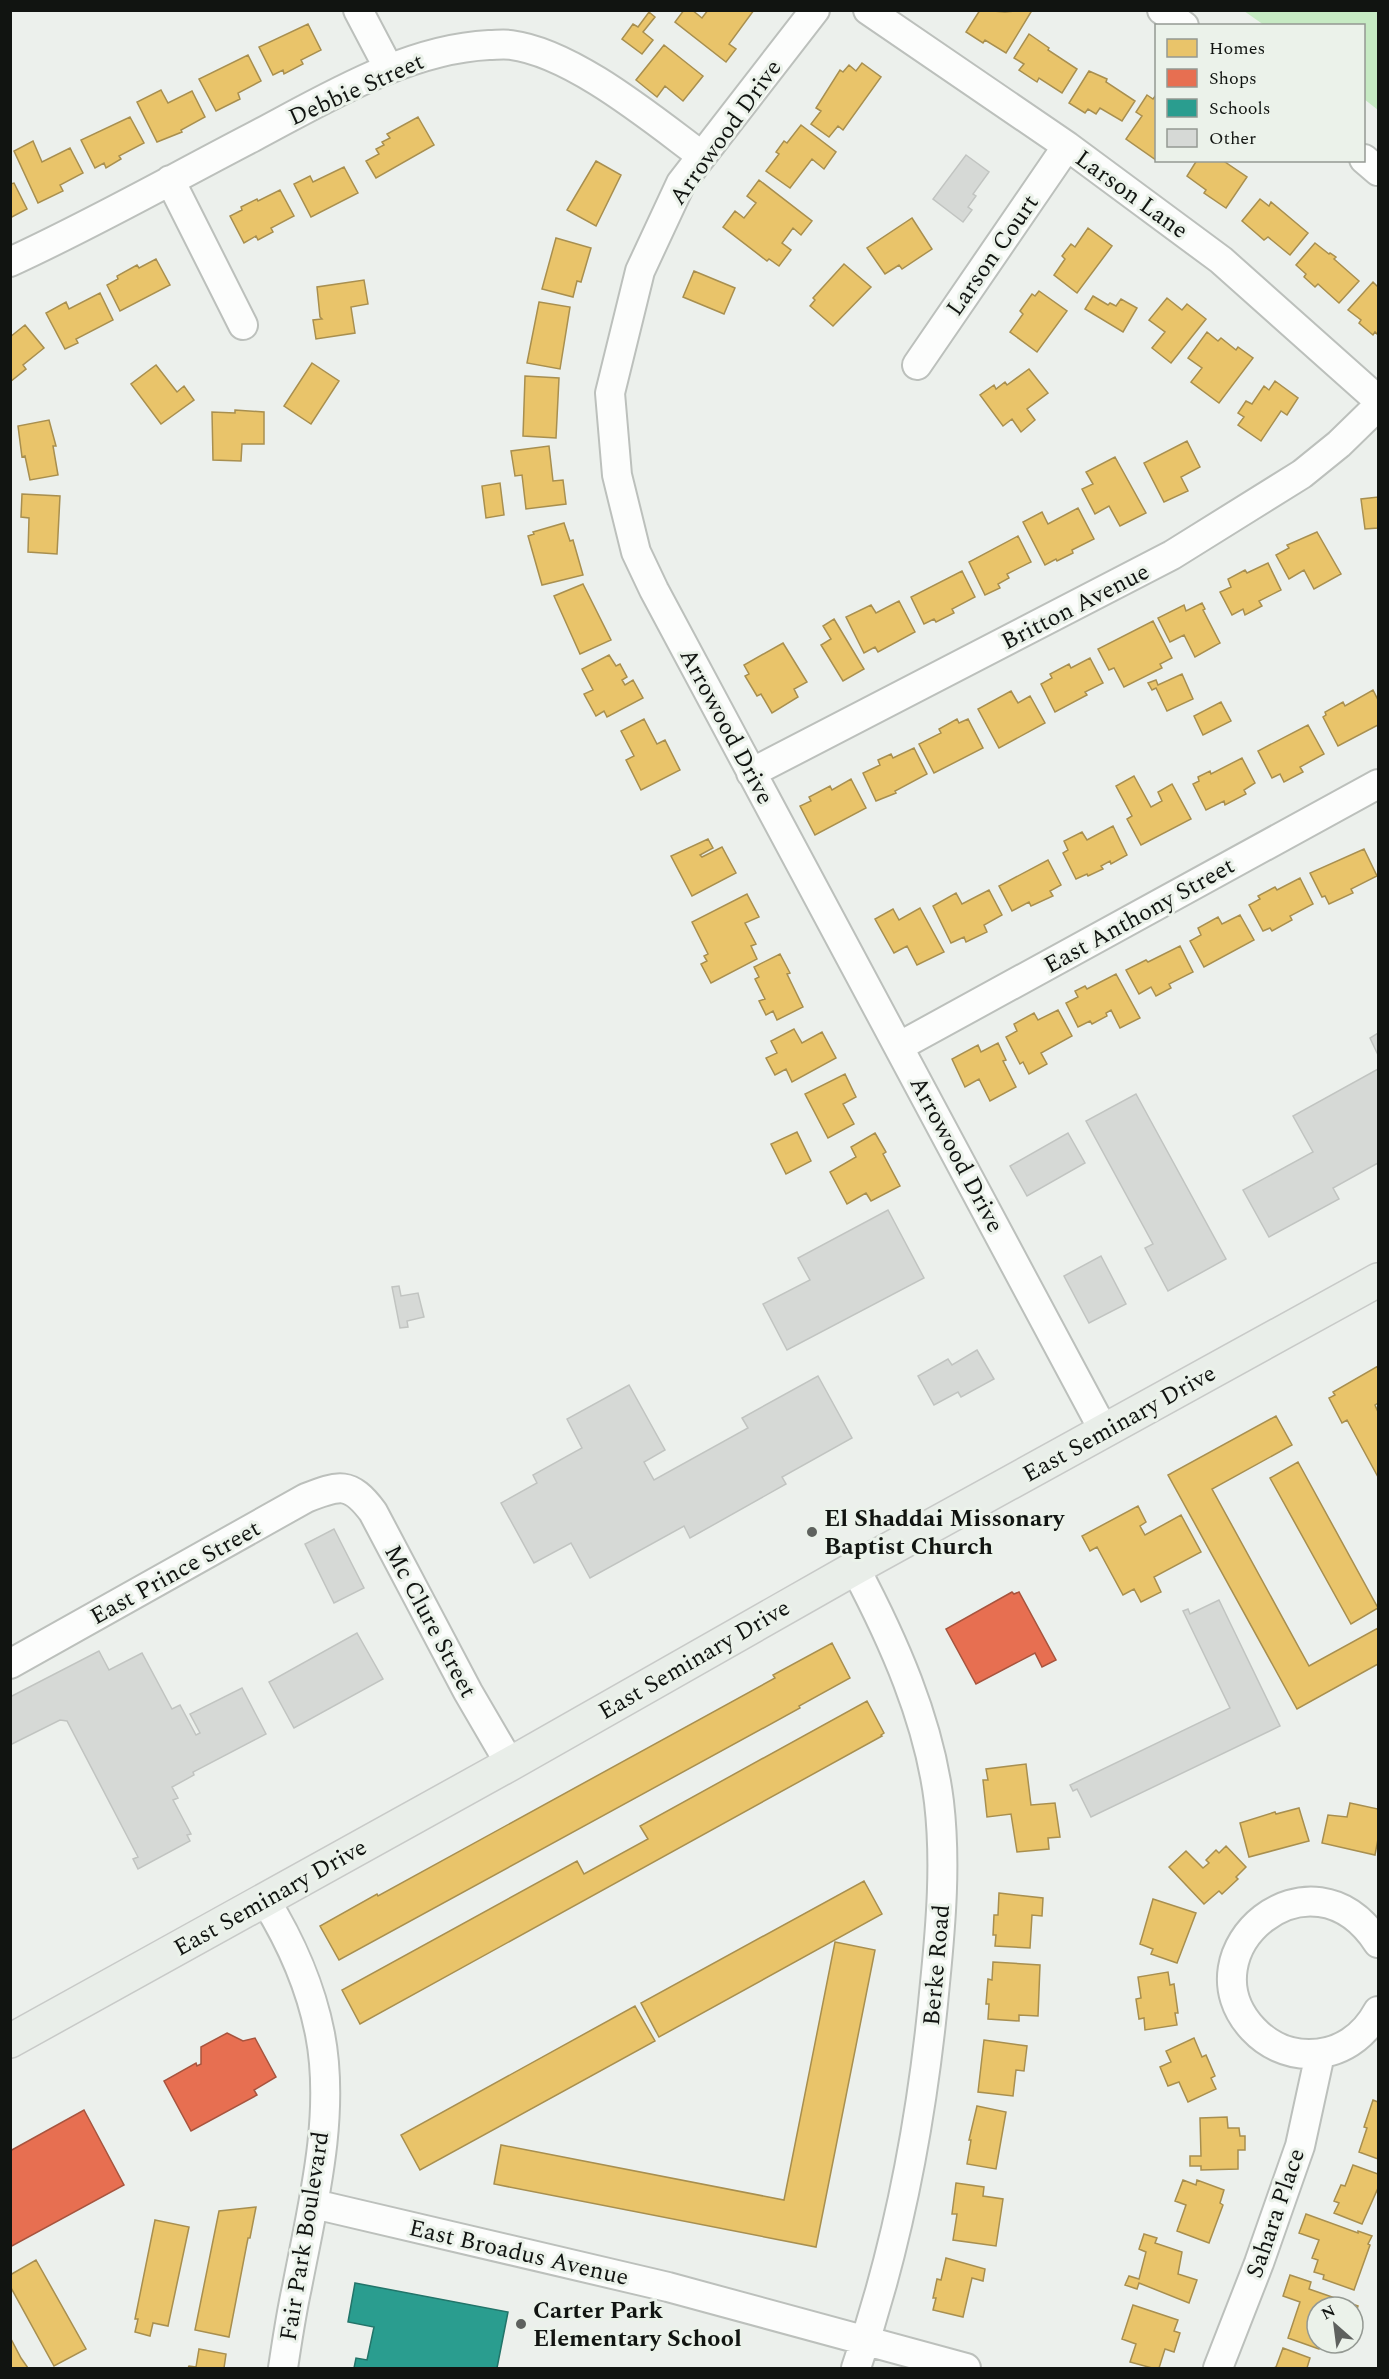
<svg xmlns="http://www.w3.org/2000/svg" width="1389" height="2379" viewBox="0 0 1389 2379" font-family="Spectral,serif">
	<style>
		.green { fill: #c6eac3 }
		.homes { fill: #e9c46a; stroke: #a88f4f; stroke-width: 1.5 }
		.shops { fill: #e76f51; stroke: #a7543e; stroke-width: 1.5 }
		.schools { fill: #2a9d8f; stroke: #227469; stroke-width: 1.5 }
		.building { fill: #d6d9d6; stroke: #c1c4c1; stroke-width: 1.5 }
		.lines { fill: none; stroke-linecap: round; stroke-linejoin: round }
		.minor-casing { stroke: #bcc0bc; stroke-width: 32 }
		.major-casing { stroke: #c8cac8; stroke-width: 36 }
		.minor { stroke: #fcfdfc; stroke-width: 28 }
		.major { stroke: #e9eee9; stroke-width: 33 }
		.poi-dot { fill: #5e615e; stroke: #ebf2ea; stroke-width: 2 }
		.labels { text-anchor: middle; stroke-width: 6; stroke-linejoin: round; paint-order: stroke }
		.street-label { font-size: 24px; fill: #111411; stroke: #ebf2ea }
		.poi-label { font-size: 24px; font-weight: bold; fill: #111411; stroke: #ebf2ea; text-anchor: start }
	</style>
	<rect width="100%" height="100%" fill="#ecf0ec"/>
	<path class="green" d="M1244 11H1378V110L1364 99V26L1264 25Z"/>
	<path class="homes" d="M684 10H692L702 18 708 10H754L729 44 736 49 726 62 675 22Z
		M980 10 1005 12 1028 10 1031 12 1006 53 985 40 983 43 966 32Z
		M649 12 655 17 643 32 653 40 642 54 622 39 633 24 638 27Z
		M308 24 321 50 301 60 303 64 284 74 283 70 273 75 259 47Z
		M1029 34 1049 48 1048 50 1077 69 1062 93 1039 78 1037 82 1019 70 1024 64 1014 58Z
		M664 45 703 76 683 101 665 86 657 97 636 80Z
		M248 55 261 81 238 93 240 99 216 111 199 79Z
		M862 63 881 77 843 130 838 126 829 137 811 124 821 111 816 108 840 70 843 72 849 65 856 71Z
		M1089 71 1107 79 1106 82 1135 101 1122 121 1100 108 1096 114 1088 109 1085 113 1069 103Z
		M161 90 168 103 192 91 205 117 181 130 182 132 157 142 137 102Z
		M1147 95 1153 99 1156 95V160L1126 139 1142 116 1136 112Z
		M130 117 144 143 119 156 121 159 106 168 104 163 95 168 81 140Z
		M418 117 434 145 376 178 366 161 379 154 376 149 384 145 382 142 390 138 387 134Z
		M801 125 836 152 824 169 812 159 790 188 766 171 779 154 776 152 784 141 787 143Z
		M33 141 42 162 70 148 83 173 60 185 63 191 38 203 14 151Z
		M1197 160H1222L1247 177 1226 208 1204 193 1206 190 1187 176Z
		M596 161 621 175 596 226 567 210Z
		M344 167 358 193 311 217 294 184 310 176 313 182Z
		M759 180 812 221 801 235 793 228 782 243 791 250 779 266 769 259 767 261 723 227 735 211 744 218 756 203 747 196Z
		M14 183 27 209 10 218V184Z
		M280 190 294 216 271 228 273 232 258 240 256 236 244 243 230 216 242 210 241 207 257 199 258 201Z
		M1260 199 1269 206 1271 202 1308 233 1290 255 1268 237 1264 240 1242 221Z
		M912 218 932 249 902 269 899 265 885 274 867 248Z
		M1088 228 1112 246 1077 293 1054 275 1065 259 1062 256 1071 244 1075 247Z
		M556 238 591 248 581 282 577 281 573 297 542 289Z
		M1315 243 1329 254 1330 253 1336 257 1334 259 1359 281 1339 303 1318 284 1315 287 1304 277 1306 274 1296 265Z
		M156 259 170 285 120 311 107 285 118 279 117 276 137 265 139 268Z
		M844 264 871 287 833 326 810 306 815 300 813 298Z
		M694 271 735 288 724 314 683 297Z
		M364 280 368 304 351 307 355 333 316 339 313 320 322 319 320 317 317 287Z
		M1373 282 1378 287V335L1375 332 1373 335 1359 323 1361 320 1348 310Z
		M1039 291 1067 311 1037 352 1010 332 1023 314 1020 311 1032 294 1035 296Z
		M100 293 113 320 76 339 78 343 65 349 46 313 66 302 69 309Z
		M1093 296 1108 305 1110 303 1116 306 1121 299 1137 308 1123 332 1085 309Z
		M1167 298 1182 310 1187 304 1206 319 1171 363 1152 348 1165 332 1149 320Z
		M539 302 570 307 560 369 527 363Z
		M25 325 44 348 23 365 26 369 10 382V337Z
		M1207 332 1218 341 1221 338 1236 350 1238 347 1253 358 1219 403 1191 382 1202 368 1188 358Z
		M312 363 339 381 311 424 284 406Z
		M156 365 177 392 184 386 194 400 161 424 131 384Z
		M1029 369 1048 393 1027 409 1035 420 1021 432 1012 419 1003 426 980 395 994 385 996 389 1005 382 1007 385Z
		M525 376 559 378 556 438 523 436Z
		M1275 381 1298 398 1287 415 1281 411 1261 441 1238 425 1244 417 1238 413 1246 401 1252 404 1264 386 1269 390Z
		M235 410 264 412V444H242L241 461 213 460 212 412 235 413Z
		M49 420 56 446H53L58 475 30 480 25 456 22 457 18 426Z
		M1187 441 1200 467 1181 477 1188 491 1164 502 1144 463Z
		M549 446 553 481 563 480 566 504 526 509 522 475 515 476 511 451Z
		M1115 457 1146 513 1120 526 1109 506 1095 514 1082 489 1093 484 1086 472Z
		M500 483 504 515 486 518 482 486Z
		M22 494 60 496 57 554 28 552 29 518 21 517Z
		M1378 497V528L1365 529 1361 499Z
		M1078 508 1094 539 1072 550 1073 553 1057 561 1056 559 1045 565 1023 522 1042 512 1048 524Z
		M564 523 570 541 573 540 583 575 542 585 528 536 534 534 533 532Z
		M1317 532 1341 574 1314 589 1304 570 1289 579 1276 555 1289 548 1287 545Z
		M1018 536 1031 562 1007 574 1009 578 998 584 1000 588 985 595 969 562Z
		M1268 563 1281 590 1259 601 1262 606 1245 615 1243 609 1232 615 1220 592 1231 587 1228 579 1245 570 1247 573Z
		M962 571 975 597 952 609 954 613 936 622 934 619 924 624 911 597Z
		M583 584 611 640 580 654 554 596Z
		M899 601 915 632 878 652 875 647 864 653 846 617 871 605 876 613Z
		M1202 603 1205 609 1203 610 1220 643 1195 657 1184 635 1170 642 1158 618 1184 605 1186 611Z
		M834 619 864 669 843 681 821 645 831 639 823 626Z
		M1153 621 1172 658 1160 664 1162 668 1124 687 1114 668 1109 670 1098 649Z
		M783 643 807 682 794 689 798 697 772 713 761 694 757 696 745 676 749 674 744 665Z
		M609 655 616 666 620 664 627 677 622 680 625 685 633 680 643 698 607 717 604 711 596 716 584 694 593 690 582 669Z
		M1090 658 1103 683 1085 692 1087 695 1055 712 1041 684 1052 678 1050 674 1069 664 1071 668Z
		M1182 674 1193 699 1167 711 1156 688 1152 690 1148 683 1156 680 1158 685Z
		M1373 690 1378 700V725L1338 746 1323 717 1326 715 1325 712 1343 702 1345 706Z
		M1011 691 1018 703 1030 696 1045 723 999 748 978 709Z
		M1221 702 1231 721 1203 735 1194 716Z
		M644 719 657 744 665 740 680 770 641 790 626 760 634 756 621 731Z
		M957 719 959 723 968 719 983 748 934 773 919 744 941 733 939 729Z
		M1308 725 1324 754 1300 767 1303 772 1284 782 1280 774 1272 778 1258 751Z
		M914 748 927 774 895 791 896 793 876 801 863 773 880 765 878 760 891 754 893 758Z
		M1242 758 1255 783 1244 790 1246 794 1225 805 1224 801 1206 810 1193 784 1199 781 1198 777 1210 771 1211 774Z
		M1134 776 1151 807 1162 801 1158 792 1172 784 1191 819 1141 845 1127 819 1132 816 1116 786Z
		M851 779 866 808 815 835 800 806 811 801 809 797 830 786 832 790Z
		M1113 826 1127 855 1111 864 1110 861 1101 866 1103 869 1088 876 1087 874 1076 879 1063 853 1068 850 1064 841 1082 832 1087 840Z
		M708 839 713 848 700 855 702 857 722 847 736 873 692 896 671 856Z
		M1364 849 1377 876 1351 889 1353 893 1329 904 1325 896 1322 897 1310 873Z
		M1048 860 1061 885 1050 891 1053 896 1031 906 1029 902 1012 911 999 886Z
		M1300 878 1313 904 1290 916 1292 920 1272 931 1270 928 1263 931 1249 905 1260 899 1258 896 1275 887 1277 890Z
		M989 890 1002 915 984 925 987 932 966 942 964 937 951 943 933 906 956 893 962 904Z
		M747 894 759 917 745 923 756 944 751 946 757 959 711 983 701 964 707 961 704 956 708 954 692 922Z
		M920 908 944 952 917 965 907 946 894 953 875 919 893 909 899 920Z
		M1240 915 1254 940 1204 967 1190 941 1201 935 1198 928 1218 917 1222 924Z
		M1180 946 1193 972 1169 984 1171 988 1156 996 1151 987 1139 994 1126 970 1146 960 1148 962Z
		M780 954 790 973 787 974 803 1007 777 1020 773 1011 766 1015 759 1001 765 999 755 979 759 977 754 967Z
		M1116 974 1140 1018 1120 1028 1111 1010 1106 1013 1107 1016 1092 1024 1090 1021 1078 1027 1066 1003 1078 997 1075 991 1085 986 1087 989Z
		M1058 1010 1072 1036 1041 1053 1047 1064 1029 1074 1023 1062 1020 1064 1006 1037 1017 1031 1014 1024 1034 1013 1038 1020Z
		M794 1029 802 1043 822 1032 836 1058 792 1082 786 1069 775 1075 766 1058 777 1053 771 1041Z
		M998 1043 1006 1060 1003 1061 1016 1087 990 1101 979 1079 965 1087 952 1059 978 1045 981 1052Z
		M845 1074 856 1097 843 1104 854 1124 828 1138 805 1094Z
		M797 1132 811 1161 786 1174 771 1144Z
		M875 1133 886 1152 883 1154 900 1186 871 1201 866 1193 847 1204 830 1172 856 1157 851 1147Z
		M1378 1366V1403L1375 1405 1378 1412V1477L1347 1420 1342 1423 1329 1398 1335 1395 1333 1392Z
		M1276 1416 1292 1445 1212 1489 1309 1666 1378 1628V1664L1297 1709 1168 1475Z
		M1298 1462 1378 1608 1351 1624 1270 1478Z
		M1138 1506 1146 1522 1140 1526 1145 1535 1181 1515 1201 1552 1154 1577 1161 1592 1141 1602 1134 1589 1123 1595 1097 1547 1090 1551 1082 1536Z
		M832 1643 850 1678 799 1706 800 1708 339 1960 320 1926 377 1894 378 1896 775 1678 773 1675Z
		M867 1701 884 1733 881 1735 882 1736 360 2024 342 1990 577 1861 584 1874 648 1839 640 1826Z
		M1026 1764 1031 1805 1055 1803 1060 1837 1048 1838 1049 1849 1017 1852 1011 1814 987 1817 983 1780H988L986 1769Z
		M1350 1803 1378 1809V1839L1375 1855 1322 1843 1328 1815 1347 1817Z
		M1299 1808 1309 1841 1249 1857 1240 1823 1275 1812 1276 1814Z
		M1226 1846 1246 1867 1236 1877 1238 1879 1222 1894 1219 1891 1204 1904 1169 1867 1186 1851 1203 1868 1209 1863 1206 1860 1216 1850 1219 1853Z
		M864 1881 882 1914 659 2037 641 2003Z
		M999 1893 1043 1898 1042 1916 1032 1915 1030 1948 995 1946 996 1935H993L994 1915H998Z
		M1153 1899 1196 1913 1177 1963 1151 1954 1153 1949 1140 1944Z
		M835 1942 875 1950 816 2247 494 2184 501 2145 784 2200Z
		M993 1962 1040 1965 1038 2016 1019 2015V2021L988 2019 989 2004H986L988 1979 992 1980Z
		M1168 1972 1170 1985 1174 1984 1178 2013H1175L1177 2025 1145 2030 1144 2018 1139 2019 1136 1999 1141 1998 1138 1977Z
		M635 2006 655 2041 420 2170 401 2135Z
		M1194 2038 1202 2057 1206 2055 1215 2076 1211 2078 1216 2089 1188 2102 1179 2082 1168 2086 1160 2067 1171 2062 1166 2051Z
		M984 2040 1027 2046 1024 2071 1016 2070 1013 2096 978 2092Z
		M1373 2100 1378 2102V2159L1359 2152 1367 2128 1364 2127Z
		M977 2106 1006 2112 996 2169 967 2164 971 2140H969Z
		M1227 2117 1228 2128H1239L1240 2136H1245V2150H1238V2169L1201 2170V2166H1190V2156H1201L1200 2118Z
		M1353 2165 1378 2174V2188L1362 2224 1334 2213 1339 2203 1334 2201 1341 2185 1345 2186Z
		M1183 2180 1196 2185 1197 2180 1224 2190 1220 2203 1223 2205 1209 2243 1177 2231 1186 2205 1175 2201Z
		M956 2183 984 2187 983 2196 1003 2199 996 2246 953 2240 957 2214H952Z
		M256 2207 250 2238H248L229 2337 195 2330 219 2211Z
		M1306 2214 1358 2233V2231L1372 2236 1368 2244 1370 2245 1354 2290 1323 2279 1324 2275 1314 2272 1318 2260 1312 2258 1319 2240 1299 2233Z
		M155 2220 189 2227 168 2326 153 2323 150 2336 135 2332 138 2319H135Z
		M1144 2234 1157 2238 1155 2243 1182 2252 1178 2274 1197 2280 1189 2303 1139 2283 1137 2289 1125 2285 1129 2276 1139 2279 1146 2252 1139 2249Z
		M946 2258 985 2269 983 2281 972 2278 963 2317 933 2310 936 2298H933L937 2279 941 2280Z
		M36 2260 86 2349 54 2366 10 2286V2275Z
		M1290 2275 1311 2282 1309 2289 1358 2306 1353 2322V2307H1317V2343H1321L1319 2349 1288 2338 1300 2302 1283 2296Z
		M1133 2305 1178 2320 1174 2331 1180 2333 1174 2352 1165 2349 1159 2368H1152L1130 2362 1136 2344 1122 2339Z
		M10 2337 21 2358 28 2368H10Z
		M1283 2348 1310 2358 1307 2368H1274L1276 2367Z
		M199 2349 226 2354 224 2368H188L189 2366 196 2367Z"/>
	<path class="shops" d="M1012 1592 1014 1594 1019 1592 1056 1660 1042 1667 1035 1653 976 1684 946 1629Z
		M227 2033 243 2041 255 2038 276 2077 254 2090 257 2095 191 2131 164 2081 196 2063 197 2066 201 2064V2047Z
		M84 2110 124 2185 10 2247V2151Z"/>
	<path class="schools" d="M355 2283 508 2312 497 2368H354L356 2358 367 2360 374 2327 348 2322Z"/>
	<path class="building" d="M966 155 989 172 973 194 976 196 968 207 972 210 963 222 933 199Z
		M1378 1033V1055L1370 1038Z
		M1378 1069V1163L1333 1188 1339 1199 1269 1237 1243 1190 1313 1152 1293 1116Z
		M1136 1094 1226 1259 1168 1291 1145 1248 1153 1244 1086 1121Z
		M1068 1133 1085 1163 1027 1196 1010 1166Z
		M888 1210 924 1278 787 1350 763 1304 810 1280 798 1258Z
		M1101 1256 1126 1304 1089 1323 1064 1276Z
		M399 1286 401 1296 418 1293 424 1317 407 1321 408 1327 400 1328 392 1287Z
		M977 1350 994 1379 961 1397 958 1392 934 1405 918 1376 948 1359 952 1365Z
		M818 1376 852 1438 782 1477 786 1484 690 1538 684 1526 590 1578 571 1543 534 1563 501 1503 537 1483 533 1475 582 1448 567 1419 629 1385 665 1450 644 1462 654 1480 748 1428 742 1418Z
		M334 1529 364 1588 334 1603 305 1544Z
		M1219 1600 1280 1726 1091 1817 1077 1789 1073 1791 1070 1785 1230 1708 1183 1611 1188 1609 1190 1614Z
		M357 1633 383 1679 294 1728 269 1682Z
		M99 1651 109 1670 142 1653 172 1709 180 1705 196 1735 200 1733 190 1714 242 1688 266 1734 193 1772 194 1775 172 1787 178 1798 173 1800 191 1834 187 1835 190 1841 138 1869 133 1859 138 1857 67 1721 60 1720 10 1745V1697Z"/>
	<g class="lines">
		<defs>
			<path id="minor" d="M358 10 389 69
				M815 10 681 183 640 271 610 393 617 475 636 552 654 590 1104 1431
				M868 10 1067 146 1221 260 1378 400
				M1162 10 1184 26
				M1364 159 1378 171
				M170 180 243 325
				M10 262C93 224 172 179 253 137 325 99 406 49 489 45 496 45 504 44 511 45 573 53 652 119 702 156
				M917 365 1067 146
				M751 773 1172 555 1302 474 1339 444 1378 406
				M900 1046 1378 784
				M855 1568C893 1640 929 1720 939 1802 946 1862 941 1923 935 1983 923 2114 899 2244 856 2368
				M10 1664 306 1498C339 1485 350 1481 373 1512L468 1692 510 1764
				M265 1900C290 1940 311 1988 320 2034 336 2116 312 2208 297 2287 291 2314 287 2342 283 2368
				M1378 1943C1311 1840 1181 1952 1253 2029 1267 2044 1287 2054 1309 2054 1340 2054 1364 2037 1378 2011
				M314 2204 668 2287 966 2368
				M1218 2368 1259 2263 1300 2146 1320 2054"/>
			<path id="major" d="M10 2041 510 1764 855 1568 1378 1280"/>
		</defs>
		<use href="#minor" class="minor-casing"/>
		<use href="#major" class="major-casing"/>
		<use href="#minor" class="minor"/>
		<use href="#major" class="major"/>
	</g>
	<g class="poi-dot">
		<circle cx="812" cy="1532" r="6"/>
		<circle cx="521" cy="2324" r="6"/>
	</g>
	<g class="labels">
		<g class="street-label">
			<text transform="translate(356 89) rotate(-24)" y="8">Debbie Street</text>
			<text transform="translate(725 132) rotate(-54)" y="8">Arrowood Drive</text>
			<text transform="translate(1132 194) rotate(36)" y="8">Larson Lane</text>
			<text transform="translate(992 255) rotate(-55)" y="8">Larson Court</text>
			<text transform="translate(1075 606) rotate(-27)" y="8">Britton Avenue</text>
			<text transform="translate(727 726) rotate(62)" y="8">Arrowood Drive</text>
			<text transform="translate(1139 915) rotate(-29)" y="8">East Anthony Street</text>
			<text transform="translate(957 1154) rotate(62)" y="8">Arrowood Drive</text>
			<text transform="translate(1119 1423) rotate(-29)" y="8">East Seminary Drive</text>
			<text transform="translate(175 1572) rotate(-29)" y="8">East Prince Street</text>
			<text transform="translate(431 1621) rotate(62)" y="8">Mc Clure Street</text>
			<text transform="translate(694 1659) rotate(-30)" y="8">East Seminary Drive</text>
			<text transform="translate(270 1897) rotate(-29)" y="8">East Seminary Drive</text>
			<text transform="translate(936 1965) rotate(-85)" y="8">Berke Road</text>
			<text transform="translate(1275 2213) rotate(-71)" y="8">Sahara Place</text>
			<text transform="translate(304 2236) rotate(-81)" y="8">Fair Park Boulevard</text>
			<text transform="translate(519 2252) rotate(13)" y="8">East Broadus Avenue</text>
		</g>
		<g class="poi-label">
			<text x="824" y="1526">El Shaddai Missonary<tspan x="824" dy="28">Baptist Church</tspan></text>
			<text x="533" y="2318">Carter Park<tspan x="533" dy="28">Elementary School</tspan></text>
		</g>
	</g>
	<rect width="1389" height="2379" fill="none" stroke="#111411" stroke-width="24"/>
	<rect x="1155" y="24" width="210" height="138" fill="#ebf2ea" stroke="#949993" stroke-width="1.5"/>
	<rect x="1167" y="39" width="30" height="18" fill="#e9c46a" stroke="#949993" stroke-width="1.5"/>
	<text x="1209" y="54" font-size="18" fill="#111411">Homes</text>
	<rect x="1167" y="69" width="30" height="18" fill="#e76f51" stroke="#949993" stroke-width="1.5"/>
	<text x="1209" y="84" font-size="18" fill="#111411">Shops</text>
	<rect x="1167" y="99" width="30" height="18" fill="#2a9d8f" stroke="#949993" stroke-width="1.5"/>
	<text x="1209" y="114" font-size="18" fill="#111411">Schools</text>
	<rect x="1167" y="129" width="30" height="18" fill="#d6d9d6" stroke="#949993" stroke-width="1.5"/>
	<text x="1209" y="144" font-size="18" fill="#111411">Other</text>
	<g transform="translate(1335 2325) rotate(332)"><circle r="28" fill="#ebf2ea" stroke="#949993" stroke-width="1.5"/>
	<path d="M0-4.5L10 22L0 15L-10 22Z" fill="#5e615e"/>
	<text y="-9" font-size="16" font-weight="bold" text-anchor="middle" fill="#111411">N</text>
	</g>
</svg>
